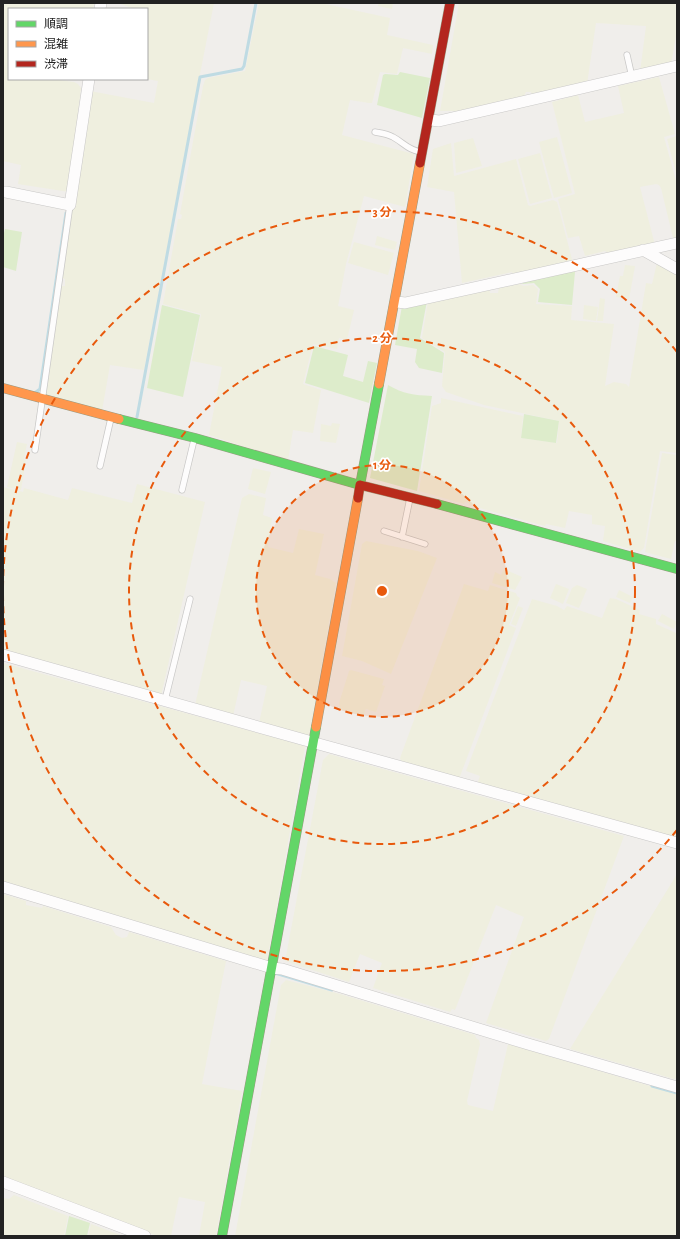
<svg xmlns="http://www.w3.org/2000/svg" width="680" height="1239" viewBox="0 0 680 1239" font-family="'Alegreya Sans','Noto Sans JP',sans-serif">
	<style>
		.farmland { fill: #efefdf }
		.grass { fill: #ddeccb }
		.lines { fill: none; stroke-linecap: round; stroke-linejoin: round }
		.stream { stroke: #bfdbe3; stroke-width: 3 }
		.lane-casing { stroke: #c9c8c7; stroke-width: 7 }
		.street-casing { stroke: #c9c8c7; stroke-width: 12 }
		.fast-casing { stroke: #999a82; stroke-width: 10 }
		.slow-casing { stroke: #999a82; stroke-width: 10 }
		.jam-casing { stroke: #999a82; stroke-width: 10 }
		.lane { stroke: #fdfcfc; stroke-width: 5.5 }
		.street { stroke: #fdfcfc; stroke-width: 11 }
		.fast { stroke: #63d668; stroke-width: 9 }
		.slow { stroke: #ff974d; stroke-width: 9 }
		.jam { stroke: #b3261e; stroke-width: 9 }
		.ring { fill: none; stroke: #e8590c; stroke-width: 2; stroke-dasharray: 7 5 }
		.centre { fill: #e8590c; stroke: #fff; stroke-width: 2 }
		.ring-label { font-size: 12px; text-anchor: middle; font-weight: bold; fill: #e8590c; stroke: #fff; stroke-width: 3.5; stroke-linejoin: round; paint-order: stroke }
	</style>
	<rect width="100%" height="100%" fill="#f0eeeb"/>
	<path class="farmland" d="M3 3H94L93 9H9V79H52L74 82 78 84 81 88 69 192 18 184 21 165 3 161Z
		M118 3H214L199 79 144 370 110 365 102 411 45 394 61 286H65V279L62 278 90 91 154 103 158 81 147 79V9H135Z
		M259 3H321L390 18 387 35 433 45 432 54 403 48 397 74 380 72 372 103H369L350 100 342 135 414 154 405 207 364 196 346 264 338 306 354 310 347 340 339 338 337 349 313 344 303 384 321 390 313 433 293 430 288 461 209 435 222 367 192 361 201 314 163 304 178 219H181L182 215 180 214 203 86 205 80 208 78 245 71Z
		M379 3H393L392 9 378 6Z
		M459 3H677V30L671 65 640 72 646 26 596 23 587 84 533 97 531 92H526L524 96 457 115 454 111H440Z
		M659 77 675 134 664 137 677 184V237L673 238 661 188 659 185 656 184 640 187 655 245 610 254 605 251 585 256 579 236 568 238 558 199 575 194 552 102 578 95 585 122 624 113 618 86Z
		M677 136V177L667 139Z
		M557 137 572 193 554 198 539 142Z
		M473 138 482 166 456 173 454 143Z
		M451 143 454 176 516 159 528 205 530 206 553 200 557 202 573 263 514 276 512 272 462 283 454 192 427 187 433 149Z
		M540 153 552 198 530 204 518 159Z
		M377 236 397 242 395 250 375 245Z
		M354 242 394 253 388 275 348 263Z
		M657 263 677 274V453L660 451 644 548 640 552 603 541 605 526 592 524V515L569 511 565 528 546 524 545 526 469 505V503L465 502 464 504 419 491 432 406 441 403V398L523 416 521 438 557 443 559 421 484 405 446 392 442 386 445 352 422 338 428 301 489 289 490 293H498L499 288 520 284 523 286 533 285 538 289 536 304 572 306 571 320 614 324 605 386 614 382 626 384 629 387 646 283 652 284Z
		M625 265 635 266 629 299 616 297 620 276H623Z
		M600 298 605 299 603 321H597Z
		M584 305 598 307 596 321 583 319Z
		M332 423 340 424 336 443 320 441 321 424 331 426Z
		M17 442 27 444 24 459 26 460 21 490 7 487Z
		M662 453 677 455V541H675L671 559 645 552Z
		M253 468 271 472 265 494 248 489Z
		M137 484 205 502 161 696 97 679 98 675 80 670 78 674 3 652V487L23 492 24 488 68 500 72 488 132 503Z
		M249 494 266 498 263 515 272 518 268 547 293 553 299 529 324 534 315 575 330 579 336 583 309 736 259 723 267 686 241 680 233 716 195 705 242 498Z
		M366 541 418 551 437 558 391 674 362 661 342 656 362 544Z
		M504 569 522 577 515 590 492 583 495 572 501 575Z
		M464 584 488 591 490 585 516 593 517 596 520 598 509 625 516 628 459 779 402 763 400 758Z
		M556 584 569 589 563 604 550 598Z
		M577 585 587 589 579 608 566 603 572 588Z
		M619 590 633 597 630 603 616 597Z
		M610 598 616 599 640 610 639 614 656 619V624L676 633 677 839 477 784 480 776 466 771 532 599 557 606 564 610 567 606 602 618Z
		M518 606 523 608 516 626 511 624Z
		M662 614 677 622 674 629 658 621Z
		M3 663 305 746 267 961 3 884Z
		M351 670 384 679 382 685 385 686 376 712 366 709 363 716 340 709 339 703 349 671Z
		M329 754 624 836 549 1039 546 1041 486 1023 524 917 496 905 455 1010 452 1009 450 1012 373 988 382 963 360 954 349 982 285 961 323 760Z
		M677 874V1078L674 1079 570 1049Z
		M3 894 26 901V905L42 908 43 906 111 927 116 935 122 938 127 937 129 932 226 961 202 1084 242 1091 216 1236H199L205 1202 179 1197 171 1236H157L3 1177Z
		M286 980 340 994 475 1035 476 1038 479 1040 480 1044 467 1101 468 1105 493 1111 508 1044 677 1094V1236H235L281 985Z
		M14 1195 68 1216 64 1236H3V1198L9 1199Z
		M91 1224 123 1236H88Z"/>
	<path class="grass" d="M400 72 430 78 422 118 377 105 383 75 385 74 398 75Z
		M5 229 22 232 16 271 3 267V233H4Z
		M574 270 575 272 572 305 538 302 540 289 534 283 523 284 521 282Z
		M427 301 420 338 444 353 442 373 419 368 415 362 417 349 395 345 402 306Z
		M162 305 200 315 183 397 147 388Z
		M314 346 348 355 343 376 363 382 368 361 377 363 369 403 305 383Z
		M388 385C404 394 413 395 432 396L417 491 370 478Z
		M524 414 559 421 556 443 521 438Z
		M69 1216 90 1223 87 1236H65Z"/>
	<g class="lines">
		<path class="stream" d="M36 392 40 389 66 213
			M137 417 200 77 242 69 244 66 256 3
			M275 973 332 990
			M652 1086 677 1093"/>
		<defs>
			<path id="lane" d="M627 55 632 77
				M375 132C381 133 388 134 393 137 404 143 408 150 421 152
				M35 450 70 205
				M100 466 111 418
				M182 490 194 440
				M384 531 425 544
				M402 537 410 498
				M165 700 190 599"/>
			<path id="street" d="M100 9 101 3
				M431 120 439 121 677 66
				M3 192H6L70 205 89 79
				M643 250 677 269
				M397 302 405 303 677 243
				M3 655 312 742
				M315 743 677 843
				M3 887 272 968 282 969 528 1044 677 1087
				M3 1182 145 1236"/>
			<path id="fast" d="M119 419 195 438 360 485 379 384
				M437 504 677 569
				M222 1236 316 727"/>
			<path id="slow" d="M379 384 420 163
				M3 388 119 419
				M316 727 358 498"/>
			<path id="jam" d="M420 163 450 3
				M358 498 360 485 437 504"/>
		</defs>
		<use href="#lane" class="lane-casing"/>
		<use href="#street" class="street-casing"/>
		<use href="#fast" class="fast-casing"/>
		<use href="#slow" class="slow-casing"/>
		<use href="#jam" class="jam-casing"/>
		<use href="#lane" class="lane"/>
		<use href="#street" class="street"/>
		<use href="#fast" class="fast"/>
		<use href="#slow" class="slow"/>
		<use href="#jam" class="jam"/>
	</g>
	<circle cx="382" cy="591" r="126" fill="#e8590c" fill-opacity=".12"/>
	<g class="ring">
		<circle cx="382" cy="591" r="126"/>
		<circle cx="382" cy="591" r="253"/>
		<path d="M677 830A379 379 0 0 1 3 594M3 588A379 379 0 0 1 677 352"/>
	</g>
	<circle cx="382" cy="591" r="6" class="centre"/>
	<g class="ring-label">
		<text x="382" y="216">3 分</text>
		<text x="382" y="342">2 分</text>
		<text x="382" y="469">1 分</text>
	</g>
	<rect width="680" height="1239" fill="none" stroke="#222222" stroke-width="8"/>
	<rect x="8" y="8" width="140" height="72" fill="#ffffff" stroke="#a7a7a7"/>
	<rect x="16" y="21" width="20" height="6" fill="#63d668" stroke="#a7a7a7"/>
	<text x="44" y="28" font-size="12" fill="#222222">順調</text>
	<rect x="16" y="41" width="20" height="6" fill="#ff974d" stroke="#a7a7a7"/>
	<text x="44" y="48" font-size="12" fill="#222222">混雑</text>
	<rect x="16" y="61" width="20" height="6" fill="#b3261e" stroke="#a7a7a7"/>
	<text x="44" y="68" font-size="12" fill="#222222">渋滞</text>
</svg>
